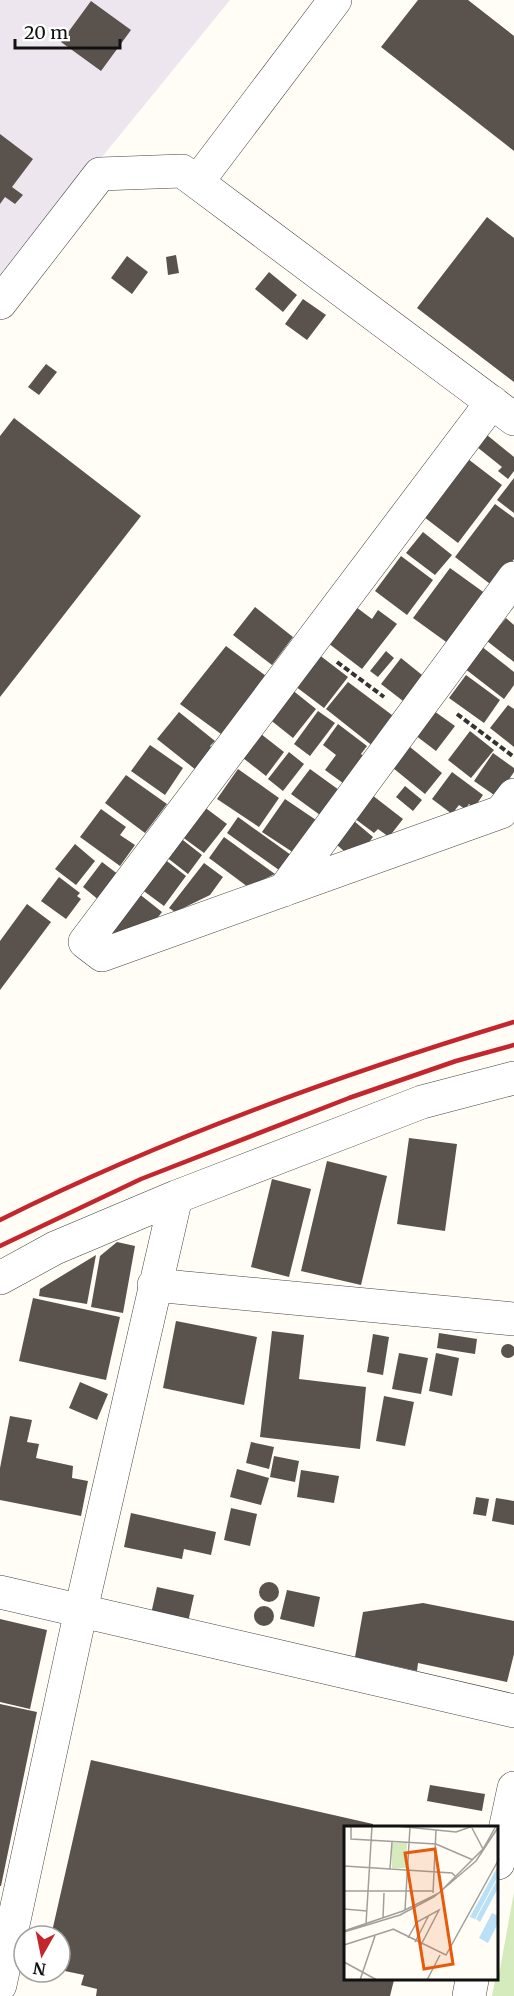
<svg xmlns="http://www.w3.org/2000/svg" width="514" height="1996" viewBox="0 0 514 1996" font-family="Merriweather,serif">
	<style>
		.industrial { fill: #eee6ef }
		.green { fill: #d5ebbd }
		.building { fill: #5a524d }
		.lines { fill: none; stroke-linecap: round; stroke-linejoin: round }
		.minor-casing { stroke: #444; stroke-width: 34 }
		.path { stroke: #333; stroke-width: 4; stroke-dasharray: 6 3; stroke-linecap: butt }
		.minor { stroke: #fff; stroke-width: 33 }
		.rail { stroke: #c4262e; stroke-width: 4.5 }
		.inset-road { fill: none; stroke: #a09f9a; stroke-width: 1.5 }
		.view { fill: #e8590c; fill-opacity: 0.15; stroke: #e8590c; stroke-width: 3 }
		.inset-edge { fill: none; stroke: #111; stroke-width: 3 }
	</style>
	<rect width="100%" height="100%" fill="#fffdf5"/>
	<path class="industrial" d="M0 0H230L0 282Z"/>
	<path class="green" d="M514 1892V1996H492L495 1980H498Z"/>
	<path class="building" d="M418 0H468L514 36V151L381 47Z
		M91 1 131 30 101 71 61 42Z
		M0 134 33 159 12 187 23 195 15 204 5 197 0 204Z
		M487 217 514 238V382L417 308Z
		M176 255 179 273 168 275 166 257Z
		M127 256 148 272 132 294 111 278Z
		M269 272 297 295 283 312 255 289Z
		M303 299 326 315 307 340 285 324Z
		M46 364 57 372 39 395 28 387Z
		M14 418 141 516 0 697V436Z
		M487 435 514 457V471L508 479 498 471 502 467 477 447Z
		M468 459 502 485 458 543 424 517Z
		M514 478V513L497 500Z
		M495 504 514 518V559L494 587 455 557Z
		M423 532 452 555 435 575 406 553Z
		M401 556 433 580 407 615 375 591Z
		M450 568 486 594 449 644 413 618Z
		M255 607 293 637 272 665 233 635Z
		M356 607 372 619 378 610 397 624 362 669 328 643Z
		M506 618 514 625V662L487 641Z
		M226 646 266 676 221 734 180 704Z
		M481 646 514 672V685L504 699 464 668Z
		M386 651 394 658 378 677 370 671Z
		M318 654 348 677 324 708 295 686Z
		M401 658 427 679 407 704 381 684Z
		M466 675 500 700 484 723 449 698Z
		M348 682 396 718 374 747 326 709Z
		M291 689 316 709 293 738 268 718Z
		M508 705 514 709V747L490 728Z
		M318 711 335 723 310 756 294 744Z
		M434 711 455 726 436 751 415 735Z
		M179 712 215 741 210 746 213 749 196 770 157 739Z
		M338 724 367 746 361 754 367 759 347 786 325 770 336 755 323 745Z
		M470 731 494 750 471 778 448 760Z
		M261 734 284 752 266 776 243 758Z
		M150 745 183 768 165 795 131 771Z
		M410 747 442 773 425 794 393 768Z
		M289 752 304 764 283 791 268 779Z
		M493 753 514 768V772L497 797 474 781Z
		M238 769 279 798 259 827 217 799Z
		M310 769 339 790 320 815 291 794Z
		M452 772 483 795 474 808 469 804 465 809 459 805 452 814 432 799Z
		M126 775 167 804 145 833 105 803Z
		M405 786 422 800 413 811 396 797Z
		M372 795 403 819 389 837 378 829 374 833 354 818Z
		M285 799 316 820 294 853 262 832Z
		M203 806 227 824 204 853 181 836Z
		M101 809 126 827 120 835 135 845 120 866 80 837Z
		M238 817 291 855 279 870 227 833Z
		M354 821 373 837 367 845 345 852 336 844Z
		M179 837 202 855 188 874 165 856Z
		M224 837 275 874 248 887 209 858Z
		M75 844 95 861 76 885 55 869Z
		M163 858 186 876 164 906 141 889Z
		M102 862 119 875 100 901 83 887Z
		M204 863 223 877 210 895 175 912 169 908Z
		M59 877 80 893 77 896 81 899 66 919 41 901Z
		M138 893 162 912 152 925 121 939 109 930Z
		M27 904 51 922 0 990V941Z
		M409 1138 457 1144 445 1231 397 1224Z
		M327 1161 387 1176 361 1285 301 1271Z
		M272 1179 311 1189 289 1277 251 1267Z
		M117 1242 135 1246 123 1313 91 1307 100 1256Z
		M96 1255 87 1304 39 1296 40 1289Z
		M33 1298 120 1317 106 1380 19 1361Z
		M176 1321 257 1337 244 1405 163 1388Z
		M272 1331 304 1335 299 1379 366 1387 360 1449 260 1437Z
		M439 1333 477 1339 475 1354 437 1348Z
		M373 1334 389 1337 383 1375 367 1372Z
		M501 1351a7 7 0 1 1 14 0a7 7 0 1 1-14 0Z
		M399 1353 428 1358 421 1394 392 1389Z
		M436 1353 459 1358 452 1396 429 1391Z
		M80 1382 108 1394 97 1420 69 1408Z
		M384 1396 414 1402 405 1446 376 1441Z
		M10 1416 32 1420 27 1442 39 1444 36 1458 73 1466 72 1478 88 1481 81 1516 0 1500V1468Z
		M251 1442 274 1447 269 1469 246 1463Z
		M274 1456 299 1461 295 1482 270 1477Z
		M237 1469 269 1478 261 1505 230 1497Z
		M301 1470 339 1476 334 1503 297 1497Z
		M476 1497 489 1499 486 1516 473 1514Z
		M496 1498 514 1501V1525L492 1521Z
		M231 1508 257 1514 250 1546 224 1540Z
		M131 1513 216 1532 211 1555 184 1549 182 1559 124 1547Z
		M259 1592a10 10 0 1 1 20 0a10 10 0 1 1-20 0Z
		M157 1587 194 1595 188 1622 151 1614Z
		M287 1590 320 1597 314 1627 280 1619Z
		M423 1603 514 1621V1654L507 1682 418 1663 417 1671 355 1657 363 1612Z
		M254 1616a10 10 0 1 1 20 0a10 10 0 1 1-20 0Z
		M0 1619 47 1630 30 1709 0 1702Z
		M0 1704 37 1712 1 1886H0Z
		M91 1760 373 1824V1828H346V1980H394L390 1996H96L97 1989 81 1985 84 1975 60 1970V1936H51Z
		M430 1785 485 1794 482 1811 427 1801Z"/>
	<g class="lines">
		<defs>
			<path id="minor" d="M198 181 335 0
				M0 303 100 174 182 171 514 419
				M492 402 85 942 102 955 501 812 514 795
				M284 890 514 578
				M0 1278 55 1248 176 1197 422 1102 514 1078
				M154 1285 514 1319
				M0 1592 514 1711
				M498 1863 514 1788
				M0 1985 81 1610 176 1197
				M469 1996 472 1980"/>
		</defs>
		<use href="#minor" class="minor-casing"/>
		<path class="path" d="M337 662 384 697
			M457 714 514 757"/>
		<use href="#minor" class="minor"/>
		<path class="rail" d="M0 1220C164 1138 339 1075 514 1022
			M0 1246 141 1179 349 1098 456 1061 514 1045"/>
	</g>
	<g transform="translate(344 1826)">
		<rect width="154" height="154" fill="#fffdf5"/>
		<path d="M48 17H63L62 42H48Z" fill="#d5ebbd"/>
		<path d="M154 40V50L131 93 126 91ZM154 52V62L136 96 132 93ZM154 85V97L144 117 135 112 148 87 152 89Z" fill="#b9e0f7"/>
		<path class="inset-road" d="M7 0V13L92 18 129 34M52 0 112 6 129 0M128 2 139 23M0 40 108 47 112 51M46 43 48 16M0 65H89M89 67 92 4M0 83 23 85M61 84 66 1M39 92 40 67M22 98 28 0M49 103 102 129 155 33M0 105 59 85 95 67 139 23 152 0M0 106 56 89 90 71 132 35 155 0M64 112 73 96 95 84 77 119M71 116 85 89M0 119 50 103M0 136 33 154M16 154 31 110M83 154 96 129"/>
		<path class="view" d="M91 23 109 138 80 143 61 27Z"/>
		<rect width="154" height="154" class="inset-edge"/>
	</g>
	<g transform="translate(42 1954) rotate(189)"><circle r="28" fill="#ffffff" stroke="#a0a0a0" stroke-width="1.5"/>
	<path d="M0-4.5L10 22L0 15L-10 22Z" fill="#c4262e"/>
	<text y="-9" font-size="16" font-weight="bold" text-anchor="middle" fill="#111111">N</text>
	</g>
	<path d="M15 39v9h105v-9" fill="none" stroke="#111111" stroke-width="3"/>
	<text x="24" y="39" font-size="18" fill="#111111" stroke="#ffffff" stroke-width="4.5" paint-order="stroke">20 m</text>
</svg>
